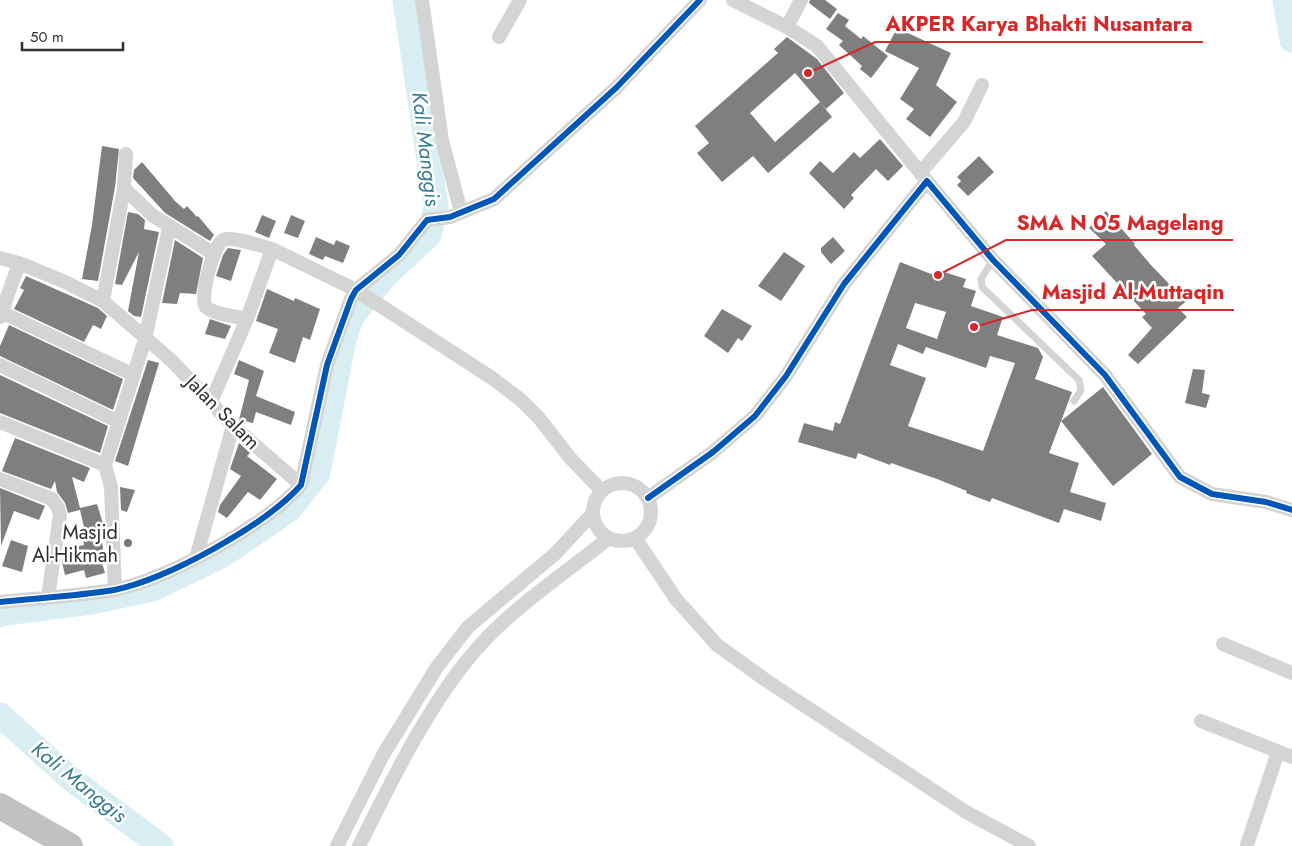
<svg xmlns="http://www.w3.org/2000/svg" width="1292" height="846" viewBox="0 0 1292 846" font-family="Jost,sans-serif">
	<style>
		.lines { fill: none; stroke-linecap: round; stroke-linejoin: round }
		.river { stroke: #d8eef3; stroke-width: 25 }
		.building { fill: #7f7f7f; fill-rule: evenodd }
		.lane { stroke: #d4d4d4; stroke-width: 7 }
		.street { stroke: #d4d4d4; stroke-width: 14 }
		.highway { stroke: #c1c1c1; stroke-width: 26 }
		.cycleway-casing { stroke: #fff; stroke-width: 9 }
		.cycleway { stroke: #0057b8; stroke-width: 6 }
		.poi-dot { fill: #787878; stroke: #fff; stroke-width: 2 }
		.labels { text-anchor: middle; stroke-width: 5; stroke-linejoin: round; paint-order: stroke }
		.street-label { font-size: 20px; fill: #2f2f2f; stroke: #fff }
		.poi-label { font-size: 20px; fill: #2f2f2f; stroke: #fff; text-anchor: end }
		.water-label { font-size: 21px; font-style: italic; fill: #367c8f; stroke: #fff }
		.leader { fill: none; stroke: #d62828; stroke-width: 2 }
		.callout-dot { fill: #d62828; stroke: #fff; stroke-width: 2 }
		.callout-label { font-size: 21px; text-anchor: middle; font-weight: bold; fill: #d62828; stroke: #fff; stroke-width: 5; stroke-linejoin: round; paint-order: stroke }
	</style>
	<rect width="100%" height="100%" fill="#fff"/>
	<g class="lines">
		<path class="river" d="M1285 0 1292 40
			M0 615 5 613 91 602 153 589 223 555 290 509 318 473 344 339 352 316 384 277 429 235 436 207 405 0
			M0 715 71 779 161 846"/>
	</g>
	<path class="building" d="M810 0H825L837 9 830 19 809 3Z
		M838 13 849 20 845 26 861 39 863 36 888 56 871 78 860 69 862 66 839 45 843 41 826 29Z
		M897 28 951 53 936 85 957 102 930 137 906 119 914 109 900 99 919 68 885 51Z
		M787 37 817 59 844 93 826 109 820 102 832 117 768 173 753 156 722 182 697 153 709 143 695 126 778 53 774 49ZM795 73 820 102 775 142 750 113Z
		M880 139 903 166 888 181 876 169 851 195 854 198 844 209 809 173 820 161 833 173 854 152 860 158Z
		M102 146 119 149 115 187 98 281 82 279 92 225Z
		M979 156 994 172 968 196 957 185 961 181 957 177Z
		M142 162 175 201 184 209 187 206 197 217 198 216 214 235 210 241 165 213 155 202 133 178 134 170Z
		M1106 211 1135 244 1134 245 1150 264 1172 287 1175 284 1188 300 1178 308 1187 317 1138 364 1128 355 1152 328 1142 317 1146 314 1092 256 1106 244 1089 228Z
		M128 212 138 214 145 220 144 229 159 232 141 317 134 316 128 311 139 252 122 285 115 284Z
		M262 215 276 221 269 238 255 232Z
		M291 215 305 221 298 238 284 233Z
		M316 237 334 245 336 240 350 246 343 263 325 256 323 260 309 254Z
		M833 237 845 251 831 264 821 252V248Z
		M175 240 203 258 196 294 180 293 177 304 162 303Z
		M228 248 241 250 231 281 216 276 223 255Z
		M784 252 805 266 781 301 758 286Z
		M900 262 939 277 941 271 966 279 963 287 976 291 971 306 1003 317 997 335 1038 348 1043 357 1035 379 1072 392 1049 453 1079 463 1070 492 1106 503 1101 521 1064 509 1059 523 992 498 990 502 966 493 967 491 937 479 891 463 890 465 858 453 856 459 798 442 804 423 833 431 835 422 840 424ZM915 303 946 312 937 339 906 328ZM898 344 923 354 926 347 986 368 990 356 1015 363 983 451 908 426 926 378 890 365Z
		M26 276 98 308 107 316 101 329 93 325 84 342 14 309 24 290 20 288Z
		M267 289 294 301 295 298 320 309 310 340 303 337 295 363 269 353 278 329 256 321Z
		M722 309 752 326 742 341 738 338 728 353 704 336Z
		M210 319 231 326 225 339 205 334Z
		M9 325 123 379 113 410 0 356V346Z
		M148 360 159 363 128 466 115 461Z
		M239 360 264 371 256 396 295 412 291 425 256 412 253 423 239 420 249 380 234 374Z
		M1193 369 1205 370 1202 393 1210 395 1206 408 1185 403Z
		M0 375 108 426 100 453 0 413Z
		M1103 387 1152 454 1113 486 1061 421Z
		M15 438 90 468 84 482 72 477 80 508 97 504 104 527 100 528 104 555 100 556 105 573 86 578 84 570 65 575 62 562 64 550 84 545 83 536H86L80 510 68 513 65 503 57 492 55 481 51 489 2 471Z
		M239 443 250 453 247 456 277 479 260 500 248 492 227 518 218 512 220 505 241 476 230 469Z
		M120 487 135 490 127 512 121 510Z
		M0 488 45 506 39 520 14 511 1 546Z
		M11 540 28 546 22 572 2 566Z"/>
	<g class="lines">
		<path class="lane" d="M993 260 981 279 982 287 1079 380 1081 390 1074 401"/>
		<path class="street" d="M422 0 442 140 461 212
			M733 0 787 27 817 46 927 181
			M787 27 801 0
			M499 37 520 0
			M920 173 964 122 982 85
			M124 188 152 215 214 254
			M0 258 19 263
			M103 301 124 188 126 154
			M1 312 134 375
			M0 317 19 263 63 281 103 301 172 361 233 426 301 485
			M247 319C236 316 215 315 206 307 199 300 213 245 223 240 233 236 261 246 272 249
			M0 365 119 422
			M211 402 247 319 272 249 356 290 492 378 521 400 539 418 571 459 602 491
			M0 422 105 465
			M0 479 52 499 58 508 60 515 48 597
			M593 512a29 29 0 1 1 58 0a29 29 0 1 1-58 0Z
			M648 498 713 452 755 416 786 376 844 284 927 181 993 260 1105 375 1180 477 1212 494 1266 502 1292 510
			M635 538 676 599 717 645 767 681 966 812 1029 846
			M196 558 233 426
			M115 590 111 487 105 465 145 339 169 228
			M0 602C38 598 77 596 114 590 166 580 266 525 301 485L327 365 351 299 356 290 399 255 427 220 450 217 494 199 617 87 700 0
			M1223 644 1292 673
			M1201 721 1292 757
			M1247 845 1278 752
			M337 846 383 755 437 667 468 627 555 554 593 513
			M359 846C392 780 433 695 483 642 517 605 569 570 609 538"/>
		<path class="highway" d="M0 806 70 846"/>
		<defs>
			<path id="cycleway" d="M648 498 713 452 755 416 786 376 844 284 927 181 993 260 1105 375 1180 477 1212 494 1266 502 1292 510
				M0 602C38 598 77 596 114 590 166 580 266 525 301 485L327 365 351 299 356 290 399 255 427 220 450 217 494 199 617 87 700 0"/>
		</defs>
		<use href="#cycleway" class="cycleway-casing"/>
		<use href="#cycleway" class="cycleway"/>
	</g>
	<circle class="poi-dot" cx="128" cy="543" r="5"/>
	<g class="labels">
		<g class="street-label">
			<text transform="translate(223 412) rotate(45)" y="7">Jalan Salam</text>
		</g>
		<g class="poi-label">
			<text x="118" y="539">Masjid<tspan x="118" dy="23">Al-Hikmah</tspan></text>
		</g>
		<g class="water-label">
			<text transform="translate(426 149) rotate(83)" y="7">Kali Manggis</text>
			<text transform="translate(79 782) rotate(39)" y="7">Kali Manggis</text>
		</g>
	</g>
	<path class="leader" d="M808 73L875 42H1203M938 275L1006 240H1233M974 327L1032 310H1234"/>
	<g class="callout-dot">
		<circle cx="808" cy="73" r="5"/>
		<circle cx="938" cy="275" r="5"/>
		<circle cx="974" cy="327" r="5"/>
	</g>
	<g class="callout-label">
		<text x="1039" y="31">AKPER Karya Bhakti Nusantara</text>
		<text x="1120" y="230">SMA N 05 Magelang</text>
		<text x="1133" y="299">Masjid Al-Muttaqin</text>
	</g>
	<path d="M22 42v8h101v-8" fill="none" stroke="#2f2f2f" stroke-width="2.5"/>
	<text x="30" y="42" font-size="15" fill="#2f2f2f" stroke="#ffffff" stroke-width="4" paint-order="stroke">50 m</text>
</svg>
